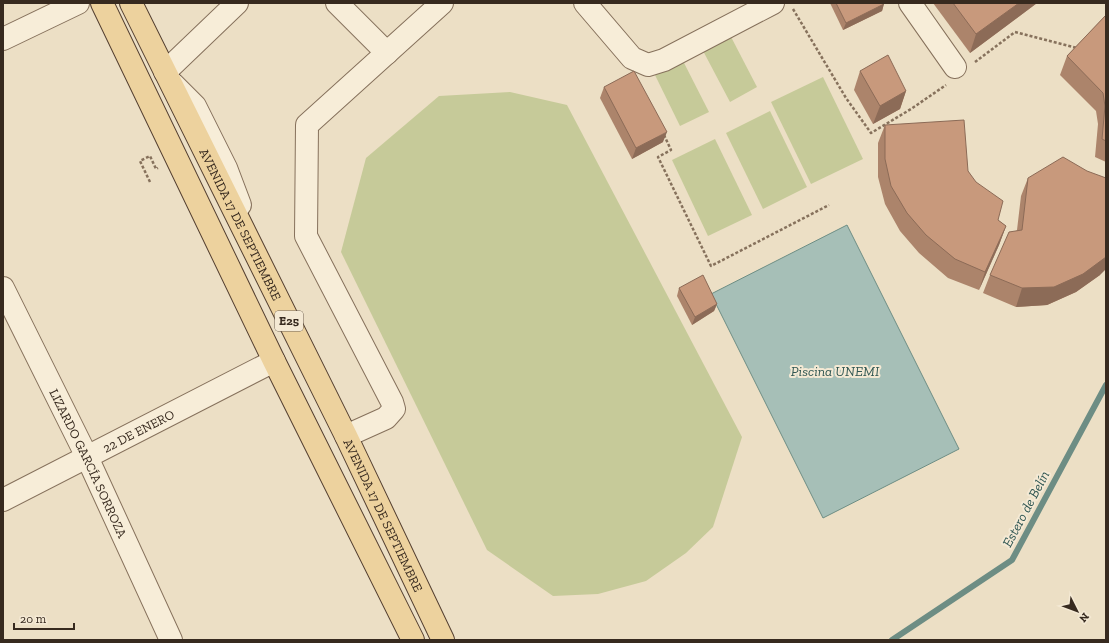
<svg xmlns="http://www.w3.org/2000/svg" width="1109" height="643" viewBox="0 0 1109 643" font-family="'Zilla Slab',serif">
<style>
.green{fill:#c6ca99}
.water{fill:#a6bfb7;stroke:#6d8d84}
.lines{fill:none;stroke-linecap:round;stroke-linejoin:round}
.stream{stroke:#6d8d84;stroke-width:6}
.minor-casing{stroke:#86715c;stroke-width:24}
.major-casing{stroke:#543f30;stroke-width:24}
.path{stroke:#86715c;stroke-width:2.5;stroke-dasharray:3 2;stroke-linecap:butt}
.minor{stroke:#f7edd8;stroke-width:22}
.major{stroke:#edd29e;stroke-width:22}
.wall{fill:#ac846b}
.shaded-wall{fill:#8c6b57}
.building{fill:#c8997c;stroke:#8c6b57}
.labels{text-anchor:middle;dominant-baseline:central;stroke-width:4;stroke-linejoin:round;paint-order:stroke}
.shield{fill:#f4e9d4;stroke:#706355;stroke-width:1}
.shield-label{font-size:12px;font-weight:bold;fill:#372a1f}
.street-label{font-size:13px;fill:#372a1f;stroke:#f4e9d4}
.water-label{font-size:14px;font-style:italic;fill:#2f5652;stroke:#f4e9d4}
</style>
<rect width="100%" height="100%" fill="#ecdfc5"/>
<g class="green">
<polygon points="729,33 757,87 730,102 701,47"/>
<polygon points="682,59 709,112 680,126 654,73"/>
<polygon points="823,77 863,159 811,184 771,102"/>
<polygon points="510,92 567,105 742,437 713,527 686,553 646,581 598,594 553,596 487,550 341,252 366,158 439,96"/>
<polygon points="770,111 807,187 763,209 726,133"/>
<polygon points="715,139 752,215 708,236 672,160"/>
</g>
<polygon class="water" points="847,225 959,449 823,518 711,294"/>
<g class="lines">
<polyline class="stream" points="892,640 1012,560 1106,385"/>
<g class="minor-casing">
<g id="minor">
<polyline points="337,3 387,53"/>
<polyline points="585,3 632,58 648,65 664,60 773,3"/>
<polyline points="910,3 955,67"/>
<polyline points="3,39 78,3"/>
<polyline points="165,72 237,3"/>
<polyline points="173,84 195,106 226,168 240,205"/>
<path id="s1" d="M3,288L87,457L171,640"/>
<polyline points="346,436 386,418 394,409 392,402 306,236 307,125 442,3"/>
<path id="s2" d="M3,500L274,361"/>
</g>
</g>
<g class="major-casing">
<g id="major">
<polyline points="102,3 274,361 413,640"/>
<path id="s3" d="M131,3L346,436L443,640"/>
</g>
</g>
<g class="path">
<polyline points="793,9 846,98 871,133 911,109 946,85"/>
<polyline points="975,62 1015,32 1077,48"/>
<polyline points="664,135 671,150 658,157 711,266 829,205"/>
<polyline points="150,182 140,161 150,156 156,169 158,168"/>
</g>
<use href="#minor" class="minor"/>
<use href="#major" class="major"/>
</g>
<g class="wall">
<polygon points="830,3 884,3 882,11 843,30"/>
<polygon points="933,3 1037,3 970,53"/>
<polygon points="1106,15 1106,162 1095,157 1098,124 1096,111 1060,75 1067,56"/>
<polygon points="860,71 906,91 900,109 873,124 854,90"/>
<polygon points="604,87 663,142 632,159 600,98"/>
<polygon points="885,125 968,171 998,220 1006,226 999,245 979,290 948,278 919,253 900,231 885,204 878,177 878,143"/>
<polygon points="1028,178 1100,275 1076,292 1047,305 1016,307 983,293 990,275 1017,230 1021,196"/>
<polygon points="679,288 717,304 714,311 692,325 677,296"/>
</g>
<g class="shaded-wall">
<polygon points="1019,3 1037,3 970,53 976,34"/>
<polygon points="884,4 882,11 843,30 846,23"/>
<polygon points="906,91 900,109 873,124 880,106"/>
<polygon points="667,132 663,142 632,159 636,148"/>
<polygon points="1006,226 999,245 979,290 985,272"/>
<polygon points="1106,257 1106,269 1100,275 1076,292 1047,305 1016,307 1022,288"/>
<polygon points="717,304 714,311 692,325 695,317"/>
</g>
<g class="building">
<polygon points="836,3 884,3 884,4 846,23"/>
<polygon points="953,3 1019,3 976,34"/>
<polygon points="1106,15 1106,141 1102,139 1105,106 1103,93 1067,56"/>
<polygon points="888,55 906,91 880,106 860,71"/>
<polygon points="634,71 667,132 636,148 604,87"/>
<polygon points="964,120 968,171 976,182 1003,201 998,220 1006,226 985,272 955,259 926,235 907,213 891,186 885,159 885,125"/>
<polygon points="1063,157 1087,171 1106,178 1106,257 1083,274 1054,287 1022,288 990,275 1009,232 1022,230 1028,178"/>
<polygon points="703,275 717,304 695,317 679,288"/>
</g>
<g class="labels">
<rect class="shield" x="275" y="311" width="28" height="20" rx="3"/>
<g class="shield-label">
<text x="289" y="321">E25</text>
</g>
<g class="street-label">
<text stroke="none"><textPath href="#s3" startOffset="247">AVENIDA 17 DE SEPTIEMBRE</textPath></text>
<text stroke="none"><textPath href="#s2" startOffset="152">22 DE ENERO</textPath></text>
<text stroke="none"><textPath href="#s1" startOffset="195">LIZARDO GARCÍA SORROZA</textPath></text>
<text stroke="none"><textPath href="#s3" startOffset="571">AVENIDA 17 DE SEPTIEMBRE</textPath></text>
</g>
<g class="water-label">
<text x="835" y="371">Piscina UNEMI</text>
<text transform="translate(1026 509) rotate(-62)">Estero de Belín</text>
</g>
</g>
<rect width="1109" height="643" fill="none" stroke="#372a1f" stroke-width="8"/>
<g transform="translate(1077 611) rotate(132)" stroke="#f4e9d4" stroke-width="3" paint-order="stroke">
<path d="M0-3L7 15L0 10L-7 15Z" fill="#372a1f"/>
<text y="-6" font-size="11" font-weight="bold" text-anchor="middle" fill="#372a1f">N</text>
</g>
<path d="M14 623v6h60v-6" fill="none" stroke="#372a1f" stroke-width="2"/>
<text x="20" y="623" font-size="12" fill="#372a1f" stroke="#f4e9d4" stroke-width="3" paint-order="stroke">20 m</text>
</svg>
